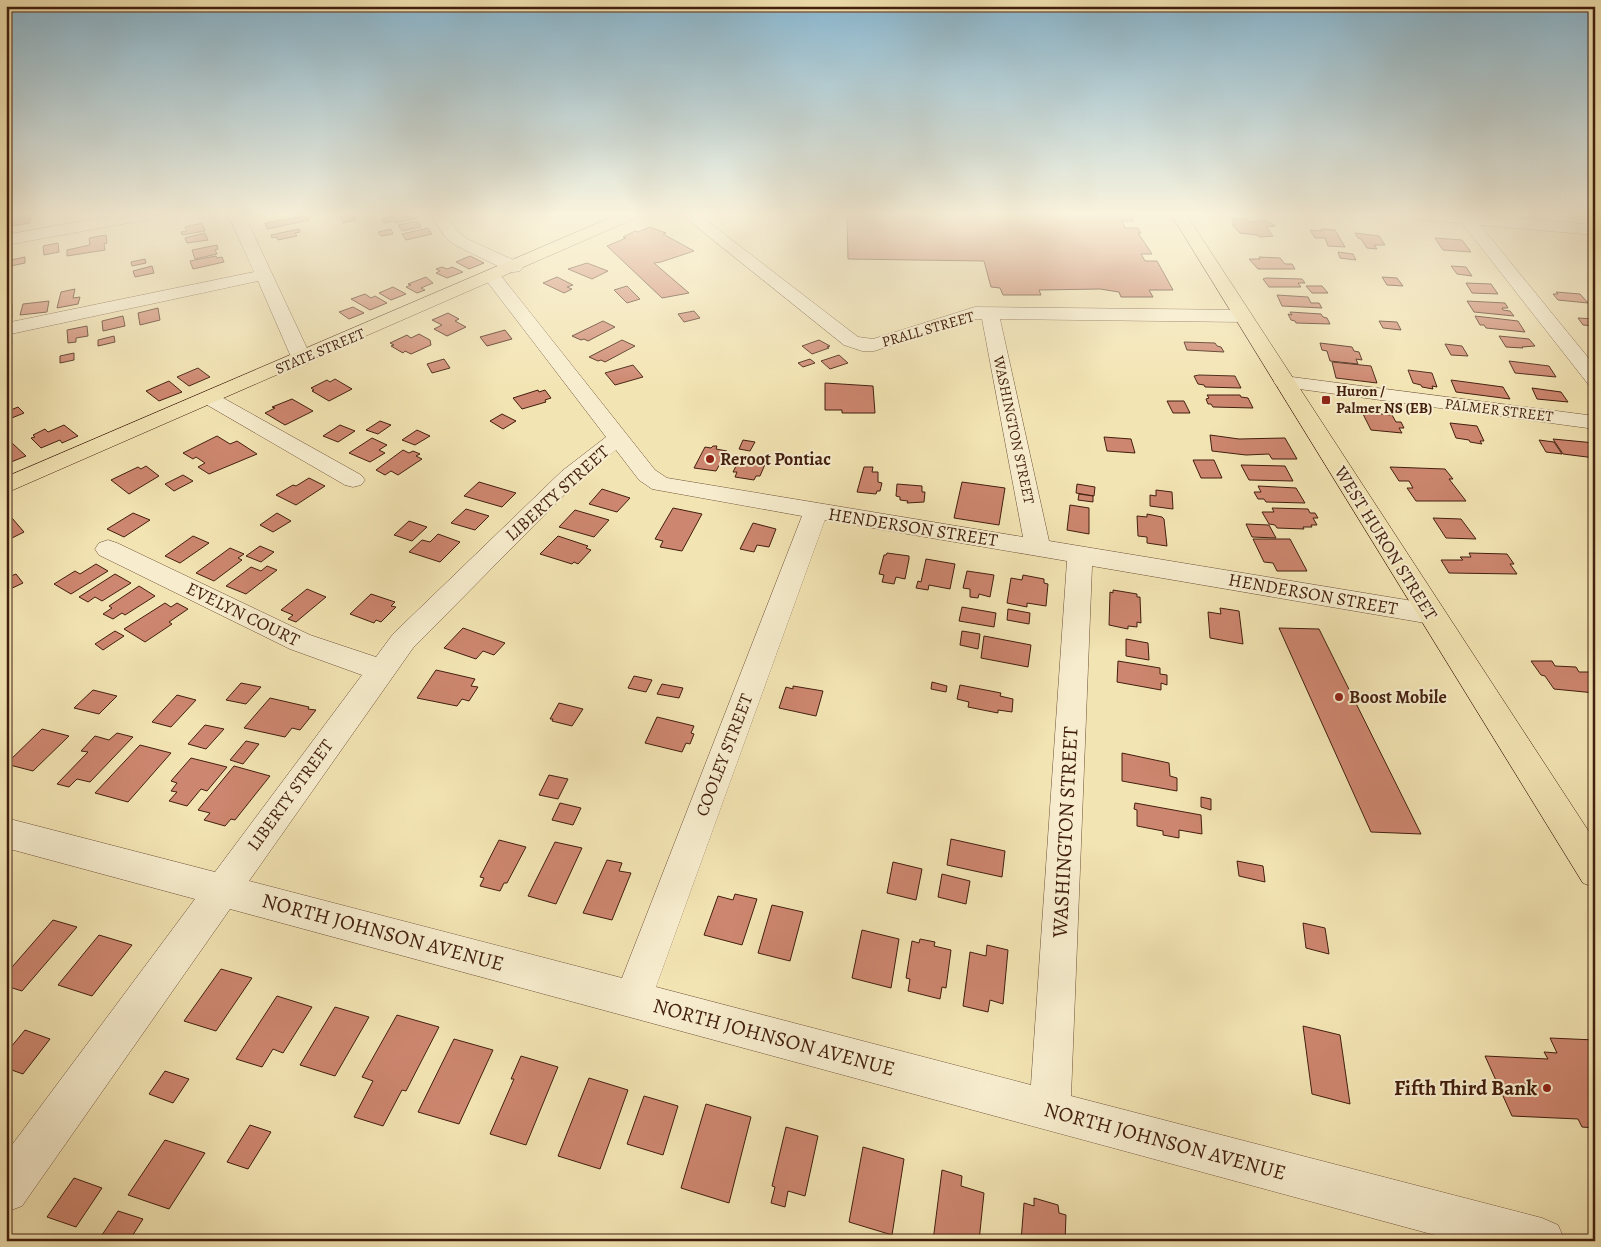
<svg xmlns="http://www.w3.org/2000/svg" width="1601" height="1247" viewBox="0 0 1601 1247" font-family="Alegreya,serif">
<style>
.building{fill:#cd866f;stroke:#421f0e}
.lines{fill:none;stroke-linecap:round;stroke-linejoin:round}
.minor-casing{stroke:#6e5037;stroke-width:1}
.major-casing{stroke:#421f0e;stroke-width:1}
.highway-casing{stroke:#421f0e;stroke-width:1}
.minor{fill:#f7edce;fill-rule:evenodd}
.major{fill:#f3e4b3;fill-rule:evenodd}
.highway{fill:#f3e4b3;fill-rule:evenodd}
.poi-dot{fill:#8f2418;stroke:#f7edce;stroke-width:2}
.labels{text-anchor:middle;dominant-baseline:central;stroke-width:4;stroke-linejoin:round;paint-order:stroke}
.far-street-label{font-size:15px;fill:#421f0e;stroke:#f7edce}
.far-poi-label{font-size:15px;font-weight:bold;fill:#421f0e;stroke:#f7edce;text-anchor:start}
.poi-label{font-size:18px;font-weight:bold;fill:#421f0e;stroke:#f7edce;text-anchor:start}
.street-label{font-size:18px;fill:#421f0e;stroke:#f7edce}
.near-street-label{font-size:21px;fill:#421f0e;stroke:#f7edce}
.near-poi-label{font-size:21px;font-weight:bold;fill:#421f0e;stroke:#f7edce;text-anchor:end}
</style>
<rect width="100%" height="100%" fill="#f3e4b3"/>
<filter id="stains"><feTurbulence type="fractalNoise" baseFrequency=".004" numOctaves="4"/><feColorMatrix values="0 0 0 0 .2 0 0 0 0 .09 0 0 0 0 .02 0 0 0 .5 -.17"/></filter>
<radialGradient id="worn" r=".72"><stop offset=".6" stop-color="#630" stop-opacity="0"/><stop offset="1" stop-color="#630" stop-opacity=".3"/></radialGradient>
<g class="building">
<polygon points="31,214 30,223 6,227 7,221 17,220 17,216"/>
<polygon points="353,214 356,220 343,223 340,217"/>
<polygon points="405,214 415,214 418,218 396,223 394,221 384,223 382,219"/>
<polygon points="847,214 1131,214 1134,221 1122,221 1125,228 1138,228 1141,233 1138,233 1152,254 1141,254 1145,261 1157,261 1173,290 1149,290 1153,297 1121,297 1119,292 1100,289 1039,290 1041,295 1003,295 1000,288 991,287 984,261 848,259"/>
<polygon points="306,216 309,220 267,229 265,223"/>
<polygon points="1232,219 1247,219 1250,222 1263,220 1270,223 1275,226 1266,227 1273,236 1260,237 1257,235 1240,233 1232,225 1235,225"/>
<polygon points="418,221 421,227 402,231 398,225"/>
<polygon points="202,223 205,231 182,235 181,232 187,231 185,227"/>
<polygon points="650,227 666,233 663,234 694,251 661,262 654,263 689,293 662,298 607,246 626,238 623,237 635,231 638,232"/>
<polygon points="428,228 432,234 406,240 402,234"/>
<polygon points="299,229 300,232 295,233 297,236 278,240 276,237 272,238 271,235"/>
<polygon points="391,229 393,234 381,236 378,232"/>
<polygon points="1321,229 1335,230 1345,247 1328,246 1325,238 1315,238 1310,230 1322,231"/>
<polygon points="205,233 208,240 187,243 185,238"/>
<polygon points="1355,233 1379,236 1385,245 1374,245 1377,249 1367,248 1361,239 1358,238"/>
<polygon points="106,235 107,243 104,244 105,250 67,256 67,250 90,245 89,238"/>
<polygon points="1435,238 1462,240 1471,252 1443,250"/>
<polygon points="58,243 59,252 44,255 43,246"/>
<polygon points="217,245 218,249 215,250 217,254 195,259 192,250"/>
<polygon points="11,251 11,260 25,257 25,263 6,267 6,252"/>
<polygon points="1338,252 1353,254 1356,260 1340,258"/>
<polygon points="216,256 217,258 222,257 224,262 193,269 190,261"/>
<polygon points="470,256 484,263 469,269 456,262"/>
<polygon points="1259,257 1280,258 1285,264 1292,264 1295,269 1258,269 1249,259 1260,259"/>
<polygon points="145,259 146,263 132,266 131,262"/>
<polygon points="587,263 608,271 592,279 568,269"/>
<polygon points="152,266 154,273 135,277 133,271"/>
<polygon points="1451,266 1466,267 1472,276 1457,274"/>
<polygon points="442,267 447,269 452,267 463,272 447,278 436,273 440,271 436,269"/>
<polygon points="426,277 433,283 421,288 425,290 417,293 406,287 411,285 408,284"/>
<polygon points="557,277 573,285 567,287 572,289 564,293 543,283"/>
<polygon points="1382,277 1397,278 1403,286 1387,285"/>
<polygon points="1266,278 1302,279 1305,283 1298,283 1301,287 1269,287 1263,279"/>
<polygon points="1466,283 1491,284 1498,294 1472,293"/>
<polygon points="627,286 640,299 627,303 614,290"/>
<polygon points="1306,286 1322,286 1328,293 1312,293"/>
<polygon points="393,287 406,294 391,300 379,293"/>
<polygon points="75,289 73,298 80,297 78,304 57,308 61,292"/>
<polygon points="1556,292 1580,294 1588,303 1558,300 1553,294 1558,294"/>
<polygon points="365,294 371,298 375,296 387,303 370,310 351,299"/>
<polygon points="1277,295 1308,297 1311,303 1319,303 1322,308 1282,306"/>
<polygon points="49,301 47,312 20,315 23,304"/>
<polygon points="1467,301 1505,303 1508,308 1502,308 1503,310 1510,311 1514,316 1474,312"/>
<polygon points="12,304 12,318 6,319 6,306"/>
<polygon points="353,307 364,313 349,319 339,312"/>
<polygon points="158,308 160,320 140,325 138,313"/>
<polygon points="694,311 700,318 684,322 678,314"/>
<polygon points="1290,312 1321,314 1323,317 1327,318 1330,324 1296,323 1295,321 1291,320 1288,314 1292,315"/>
<polygon points="448,313 459,319 455,321 466,327 447,336 434,329 442,325 432,320"/>
<polygon points="123,316 125,326 103,331 102,321"/>
<polygon points="1475,316 1518,321 1525,332 1486,328 1484,325 1480,325"/>
<polygon points="1578,318 1595,319 1595,326 1583,325"/>
<polygon points="603,321 615,327 588,341 584,339 581,340 572,336"/>
<polygon points="1379,321 1397,322 1401,330 1383,328"/>
<polygon points="87,326 88,336 76,338 76,342 68,343 67,330"/>
<polygon points="505,330 512,339 487,346 480,337"/>
<polygon points="419,334 430,340 431,345 411,354 405,351 403,353 391,346 394,345 390,343 407,335 411,338"/>
<polygon points="114,336 115,342 98,346 98,340"/>
<polygon points="1499,336 1529,339 1535,346 1522,347 1523,348 1506,347"/>
<polygon points="12,340 11,353 6,355 6,341"/>
<polygon points="622,340 635,346 605,362 601,360 598,361 589,357"/>
<polygon points="819,340 830,346 827,347 829,348 812,354 802,346"/>
<polygon points="1184,342 1215,343 1217,346 1221,347 1224,352 1187,350"/>
<polygon points="1320,343 1352,347 1354,351 1359,352 1362,360 1356,359 1358,364 1330,361 1327,351 1322,350"/>
<polygon points="1445,344 1462,346 1468,356 1451,355"/>
<polygon points="74,353 74,360 60,363 60,356"/>
<polygon points="839,355 848,363 830,369 821,361"/>
<polygon points="444,359 450,368 432,373 427,364"/>
<polygon points="810,359 815,363 803,367 798,363"/>
<polygon points="1509,361 1549,366 1556,377 1515,373"/>
<polygon points="1332,362 1371,366 1377,383 1336,378"/>
<polygon points="633,365 643,377 615,385 605,373"/>
<polygon points="198,368 210,377 189,386 177,377"/>
<polygon points="1408,370 1432,373 1437,387 1432,386 1433,389 1422,387 1421,385 1413,383"/>
<polygon points="1199,375 1235,376 1241,388 1205,387 1204,385 1198,384 1194,376"/>
<polygon points="335,379 352,389 329,401 312,391 314,390 311,388 327,380 330,382"/>
<polygon points="1451,380 1503,387 1510,399 1456,392"/>
<polygon points="169,381 182,392 159,401 146,391"/>
<polygon points="825,383 873,386 875,413 842,413 842,410 825,410"/>
<polygon points="1532,388 1561,392 1568,402 1537,399"/>
<polygon points="538,390 539,392 545,390 551,398 545,400 546,402 522,409 513,398"/>
<polygon points="1207,395 1240,395 1241,397 1248,398 1253,408 1213,407 1211,404 1208,404 1206,399 1209,398"/>
<polygon points="292,399 313,411 285,425 265,413 275,408 272,407"/>
<polygon points="1167,401 1184,401 1190,413 1173,413"/>
<polygon points="18,407 24,413 7,420 6,412"/>
<polygon points="1362,412 1392,415 1396,422 1401,422 1404,428 1399,428 1402,433 1371,430"/>
<polygon points="502,414 516,421 503,429 490,421"/>
<polygon points="380,421 391,425 378,434 366,430"/>
<polygon points="1450,423 1477,426 1484,441 1480,441 1482,444 1470,442 1469,440 1456,438"/>
<polygon points="64,425 78,436 62,443 60,440 41,448 31,438 35,437 33,435 45,429 48,432"/>
<polygon points="340,425 355,431 338,442 323,436"/>
<polygon points="417,430 430,436 415,445 402,440"/>
<polygon points="1210,435 1239,439 1285,438 1297,459 1272,459 1269,454 1246,455 1212,451"/>
<polygon points="217,436 230,444 237,441 257,454 209,474 198,467 205,463 196,457 193,459 183,453"/>
<polygon points="1104,437 1131,439 1135,453 1107,451"/>
<polygon points="372,438 387,445 379,450 385,453 370,462 349,453"/>
<polygon points="1553,439 1595,443 1595,458 1563,454"/>
<polygon points="743,440 755,442 750,451 739,449"/>
<polygon points="1539,440 1554,442 1562,454 1546,452"/>
<polygon points="12,443 26,456 6,464 6,445"/>
<polygon points="713,446 717,446 716,449 727,451 716,471 694,468 705,447 711,448"/>
<polygon points="403,450 409,453 413,451 420,454 416,456 422,459 398,475 391,471 385,475 376,470"/>
<polygon points="740,458 764,459 762,462 766,462 760,476 756,476 754,480 735,477 737,472 733,472"/>
<polygon points="1193,460 1214,460 1222,478 1201,478"/>
<polygon points="1241,465 1285,466 1293,481 1249,480"/>
<polygon points="146,466 159,476 129,494 111,480 138,467 141,469"/>
<polygon points="864,467 873,467 872,472 878,472 878,482 882,483 880,491 877,491 876,494 857,492"/>
<polygon points="1390,467 1445,469 1453,479 1449,479 1466,501 1416,501 1407,488 1413,488 1409,481 1399,481"/>
<polygon points="183,475 193,481 174,491 165,484"/>
<polygon points="309,478 325,486 296,505 276,495 293,485 296,486"/>
<polygon points="479,482 516,493 502,507 464,496"/>
<polygon points="962,482 1005,488 999,525 954,518"/>
<polygon points="897,484 922,486 922,492 925,492 924,502 907,503 908,501 900,500 900,497 896,496"/>
<polygon points="1077,484 1095,487 1094,496 1076,493"/>
<polygon points="1258,486 1296,488 1305,503 1266,502 1264,499 1258,499 1254,492 1261,492"/>
<polygon points="602,489 630,498 617,512 589,504"/>
<polygon points="1156,490 1172,492 1173,509 1150,506 1150,495 1156,496"/>
<polygon points="1079,494 1093,496 1093,502 1078,500"/>
<polygon points="1070,505 1089,508 1089,534 1067,530"/>
<polygon points="673,508 702,514 682,551 660,547 663,541 655,539"/>
<polygon points="1272,508 1308,509 1310,513 1315,513 1318,518 1313,518 1317,525 1311,525 1312,527 1303,527 1304,529 1277,528 1275,525 1269,524 1262,512 1274,512"/>
<polygon points="466,509 489,516 475,530 451,523"/>
<polygon points="575,510 609,520 594,537 559,527"/>
<polygon points="133,513 150,520 124,537 107,529"/>
<polygon points="277,513 291,521 273,532 260,525"/>
<polygon points="1147,514 1162,517 1164,519 1167,546 1147,543 1147,537 1138,536 1137,516 1147,517"/>
<polygon points="12,518 24,532 6,541 6,520"/>
<polygon points="1433,518 1461,519 1476,539 1446,538"/>
<polygon points="409,521 427,527 412,541 394,535"/>
<polygon points="753,523 776,529 769,547 757,545 754,552 740,549"/>
<polygon points="1246,524 1269,525 1276,538 1252,537"/>
<polygon points="438,534 460,542 440,562 409,552 422,540 430,542"/>
<polygon points="193,536 209,543 180,563 165,556"/>
<polygon points="558,536 588,546 586,548 591,550 578,564 574,562 572,564 540,554"/>
<polygon points="1253,539 1290,539 1307,571 1277,571 1273,563 1264,562"/>
<polygon points="260,546 274,552 261,562 246,556"/>
<polygon points="230,548 244,554 238,558 242,560 214,581 196,573"/>
<polygon points="887,553 909,556 909,559 905,579 896,577 894,584 882,582 884,575 879,574 884,555 886,555"/>
<polygon points="1469,553 1507,554 1514,564 1510,564 1517,574 1449,573 1441,560 1463,560 1460,557 1471,557"/>
<polygon points="926,559 955,564 950,589 929,585 928,590 916,588 918,581 921,582"/>
<polygon points="96,564 108,571 71,594 54,584 75,571 80,574"/>
<polygon points="267,566 277,570 246,594 226,586 251,567 261,571"/>
<polygon points="967,571 994,575 990,597 979,594 978,598 970,597 970,589 963,588"/>
<polygon points="16,574 23,583 6,591 6,578"/>
<polygon points="115,574 131,583 102,601 95,597 88,602 79,597"/>
<polygon points="1023,575 1044,579 1044,583 1048,584 1046,606 1027,603 1027,607 1007,603 1011,578 1022,580"/>
<polygon points="139,586 155,596 125,615 122,613 113,619 103,614 112,608 109,606"/>
<polygon points="307,589 326,597 296,622 288,619 293,615 281,610"/>
<polygon points="1113,590 1137,594 1137,597 1140,597 1141,623 1137,622 1137,627 1128,626 1128,629 1109,625 1110,592 1113,593"/>
<polygon points="371,594 395,602 391,606 396,607 381,622 376,620 374,623 350,614"/>
<polygon points="165,603 171,607 177,603 188,609 169,622 172,624 145,642 124,629"/>
<polygon points="962,607 996,613 994,627 959,621"/>
<polygon points="1220,608 1239,611 1243,644 1210,638 1208,612 1221,614"/>
<polygon points="1008,609 1030,613 1029,624 1007,620"/>
<polygon points="463,628 505,643 494,655 483,651 476,659 444,648"/>
<polygon points="1279,628 1319,629 1421,834 1371,832"/>
<polygon points="115,631 124,636 103,650 95,644"/>
<polygon points="962,631 980,634 978,649 960,645"/>
<polygon points="984,636 1031,645 1028,667 981,658"/>
<polygon points="1126,639 1148,643 1149,660 1126,656"/>
<polygon points="1118,661 1160,668 1160,674 1167,675 1167,685 1161,683 1161,690 1117,682"/>
<polygon points="1531,661 1552,661 1555,666 1576,667 1579,672 1593,672 1595,686 1589,685 1595,693 1554,689 1545,676 1541,675"/>
<polygon points="436,670 475,679 471,686 478,687 469,701 462,699 457,706 417,698"/>
<polygon points="634,676 652,680 646,692 628,688"/>
<polygon points="932,682 947,686 946,692 931,689"/>
<polygon points="241,683 261,687 246,704 226,700"/>
<polygon points="662,684 683,688 679,698 657,694"/>
<polygon points="960,685 1001,693 1000,696 1013,699 1012,712 998,710 998,713 968,707 969,702 957,699"/>
<polygon points="793,686 823,691 816,716 779,708 786,687 793,689"/>
<polygon points="93,690 117,696 99,714 74,708"/>
<polygon points="177,695 196,700 171,727 152,722"/>
<polygon points="270,698 309,707 308,709 316,710 300,730 292,728 285,737 244,728"/>
<polygon points="559,703 583,709 572,726 552,721 553,719 550,719"/>
<polygon points="657,717 694,726 691,733 694,734 690,744 686,743 682,752 645,743"/>
<polygon points="205,725 224,729 206,749 188,744"/>
<polygon points="42,729 69,736 33,771 6,764"/>
<polygon points="117,733 133,737 90,782 77,779 69,787 57,784 88,752 81,751 95,736 109,740"/>
<polygon points="246,741 259,744 243,764 230,760"/>
<polygon points="140,745 171,753 128,802 95,793"/>
<polygon points="1122,753 1169,763 1170,776 1177,778 1177,791 1122,781"/>
<polygon points="191,758 227,767 207,791 201,789 187,806 169,801 177,792 171,791 177,783 171,781"/>
<polygon points="234,766 270,776 235,820 231,819 225,826 204,820 210,813 198,810"/>
<polygon points="549,775 568,779 558,799 539,795"/>
<polygon points="1201,797 1211,799 1211,810 1201,807"/>
<polygon points="560,803 581,808 573,825 552,820"/>
<polygon points="1135,803 1201,815 1202,834 1179,830 1179,838 1163,835 1163,831 1137,826 1137,810 1134,809"/>
<polygon points="951,839 1005,851 1002,877 947,865"/>
<polygon points="499,840 526,847 507,883 504,883 500,891 480,886 484,878 480,877"/>
<polygon points="555,842 582,848 556,904 528,896"/>
<polygon points="607,860 622,863 619,871 631,873 612,920 583,913"/>
<polygon points="1237,861 1263,866 1265,882 1239,876"/>
<polygon points="893,862 922,869 916,900 887,893"/>
<polygon points="942,874 970,881 966,904 938,897"/>
<polygon points="735,894 757,899 742,945 704,935 718,896 733,900"/>
<polygon points="772,905 803,912 790,961 758,953"/>
<polygon points="53,920 77,927 22,991 6,986 6,974"/>
<polygon points="1303,923 1325,928 1329,954 1306,948"/>
<polygon points="862,930 899,939 891,988 852,978"/>
<polygon points="99,935 132,945 92,996 58,985"/>
<polygon points="920,939 935,942 934,946 951,950 946,988 942,987 940,999 908,991 910,979 906,978 912,941 919,943"/>
<polygon points="987,945 1008,950 1003,1004 990,1000 988,1012 963,1006 970,952 986,956"/>
<polygon points="221,969 252,978 216,1031 184,1021"/>
<polygon points="277,996 312,1007 283,1053 273,1049 262,1067 236,1059"/>
<polygon points="335,1007 369,1017 335,1076 300,1065"/>
<polygon points="397,1015 439,1027 406,1091 402,1090 383,1126 354,1117 373,1081 362,1077"/>
<polygon points="1303,1026 1340,1035 1350,1104 1312,1094"/>
<polygon points="25,1030 50,1039 23,1074 6,1068 6,1053"/>
<polygon points="1550,1038 1595,1040 1595,1128 1582,1127 1578,1119 1512,1116 1485,1056 1548,1059 1544,1052 1557,1053"/>
<polygon points="454,1039 493,1050 459,1124 418,1112"/>
<polygon points="521,1056 558,1067 526,1145 490,1134 514,1079 511,1079"/>
<polygon points="165,1071 189,1079 173,1103 149,1094"/>
<polygon points="589,1078 628,1090 600,1169 558,1156"/>
<polygon points="644,1096 678,1106 663,1155 627,1144"/>
<polygon points="706,1104 751,1117 729,1203 681,1188"/>
<polygon points="250,1125 271,1132 248,1169 227,1162"/>
<polygon points="786,1127 818,1136 805,1196 788,1191 785,1207 771,1203 775,1187 772,1186"/>
<polygon points="165,1140 205,1153 169,1209 128,1195"/>
<polygon points="863,1147 904,1159 892,1235 849,1222"/>
<polygon points="942,1170 962,1176 961,1186 984,1193 979,1241 956,1239 956,1241 933,1241"/>
<polygon points="74,1178 102,1188 76,1227 47,1217"/>
<polygon points="1034,1198 1058,1205 1059,1213 1066,1215 1065,1241 1021,1241 1024,1203 1034,1206"/>
<polygon points="118,1211 143,1219 129,1241 98,1241"/>
</g>
<g class="lines">
<g class="minor-casing">
<g id="minor">
<polygon points="121,214 157,214 155,217 150,219 6,245 6,235"/>
<polygon points="228,214 244,214 312,359 309,363 302,365 295,363 292,359 258,281 6,335 6,323 254,272"/>
<polygon points="430,214 445,214 458,232 467,239 520,263 523,267 520,271 514,272 508,271 455,245 446,238"/>
<path d="M681,214H698L858,337L873,339L975,307L1243,310L1250,312L1252,316L1250,320L1243,322L1000,319L1049,541L1431,604L1441,607L1445,614L1441,621L1431,624L1092,566L1071,1096L1542,1218L1558,1225L1565,1241H1457L230,909L22,1206L6,1212V1153L195,899L6,848V818L215,872L362,675L290,649L99,555L95,549L99,543L108,540L117,543L310,635L376,657L393,634L562,471L606,437L486,280L483,276L486,272L492,271L498,272L655,470L667,478L1023,537L982,319H976L874,351H862L844,345ZM616,450L639,480L652,489L802,516L622,978L249,881L413,648L578,481ZM825,520L1067,561L1031,1085L656,987Z"/>
<polygon points="1405,214 1471,214 1595,225 1595,235 1480,225 1595,366 1595,386 1588,384 1462,223 1412,219 1407,217"/>
<polygon points="1284,376 1595,416 1595,429 1277,386 1274,382 1277,378"/>
<polygon points="209,392 216,394 361,475 365,480 361,485 353,487 345,485 202,402 199,398 202,394"/>
</g>
</g>
<g class="major-casing">
<polygon id="major" points="619,214 640,214 638,217 6,493 6,477"/>
</g>
<g class="highway-casing">
<polygon id="highway" points="1171,214 1186,214 1595,841 1595,888 1583,883"/>
</g>
<use href="#minor" class="minor"/>
<use href="#major" class="major"/>
<use href="#highway" class="highway"/>
</g>
<linearGradient id="sky" x2="0" y2="1"><stop stop-color="#89b8d2"/><stop offset="0.55" stop-color="#faf3dd"/><stop offset="1" stop-color="#faf3dd" stop-opacity="0"/></linearGradient>
<rect width="1601" height="389" fill="url(#sky)"/>
<g class="poi-dot">
<rect x="1321" y="395" width="10" height="10" rx="2.5"/>
<circle cx="710" cy="459" r="5"/>
<circle cx="1339" cy="697" r="5"/>
<circle cx="1547" cy="1088" r="5"/>
</g>
<g class="labels">
<g class="far-street-label">
<text transform="translate(928 329) rotate(-16)">PRALL STREET</text>
<text transform="translate(320 351) rotate(-23)">STATE STREET</text>
<text transform="translate(1499 410) rotate(7)">PALMER STREET</text>
<text transform="translate(1014 430) rotate(78)">WASHINGTON STREET</text>
</g>
<g class="far-poi-label">
<text x="1336" y="391">Huron /<tspan x="1336" dy="17">Palmer NS (EB)</tspan></text>
</g>
<g class="poi-label">
<text x="720" y="459">Reroot Pontiac</text>
<text x="1349" y="697">Boost Mobile</text>
</g>
<g class="street-label">
<text transform="translate(557 493) rotate(-42)">LIBERTY STREET</text>
<text transform="translate(913 527) rotate(9)">HENDERSON STREET</text>
<text transform="translate(1386 543) rotate(58)">WEST HURON STREET</text>
<text transform="translate(1313 594) rotate(10)">HENDERSON STREET</text>
<text transform="translate(243 614) rotate(26)">EVELYN COURT</text>
<text transform="translate(724 755) rotate(-69)">COOLEY STREET</text>
<text transform="translate(290 795) rotate(-54)">LIBERTY STREET</text>
</g>
<g class="near-street-label">
<text transform="translate(1065 832) rotate(-87)">WASHINGTON STREET</text>
<text transform="translate(383 932) rotate(15)">NORTH JOHNSON AVENUE</text>
<text transform="translate(774 1037) rotate(15)">NORTH JOHNSON AVENUE</text>
<text transform="translate(1165 1141) rotate(15)">NORTH JOHNSON AVENUE</text>
</g>
<g class="near-poi-label">
<text x="1537" y="1088">Fifth Third Bank</text>
</g>
</g>
<rect width="1601" height="1247" fill="none" stroke="#f3e4b3" stroke-width="25"/>
<rect x="8" y="8" width="1586" height="1232" fill="none" stroke="#421f0e" stroke-width="2.5"/>
<rect x="12" y="12" width="1576" height="1222" fill="none" stroke="#421f0e"/>
<rect width="100%" height="100%" filter="url(#stains)"/>
<rect width="100%" height="100%" fill="url(#worn)"/>
</svg>
